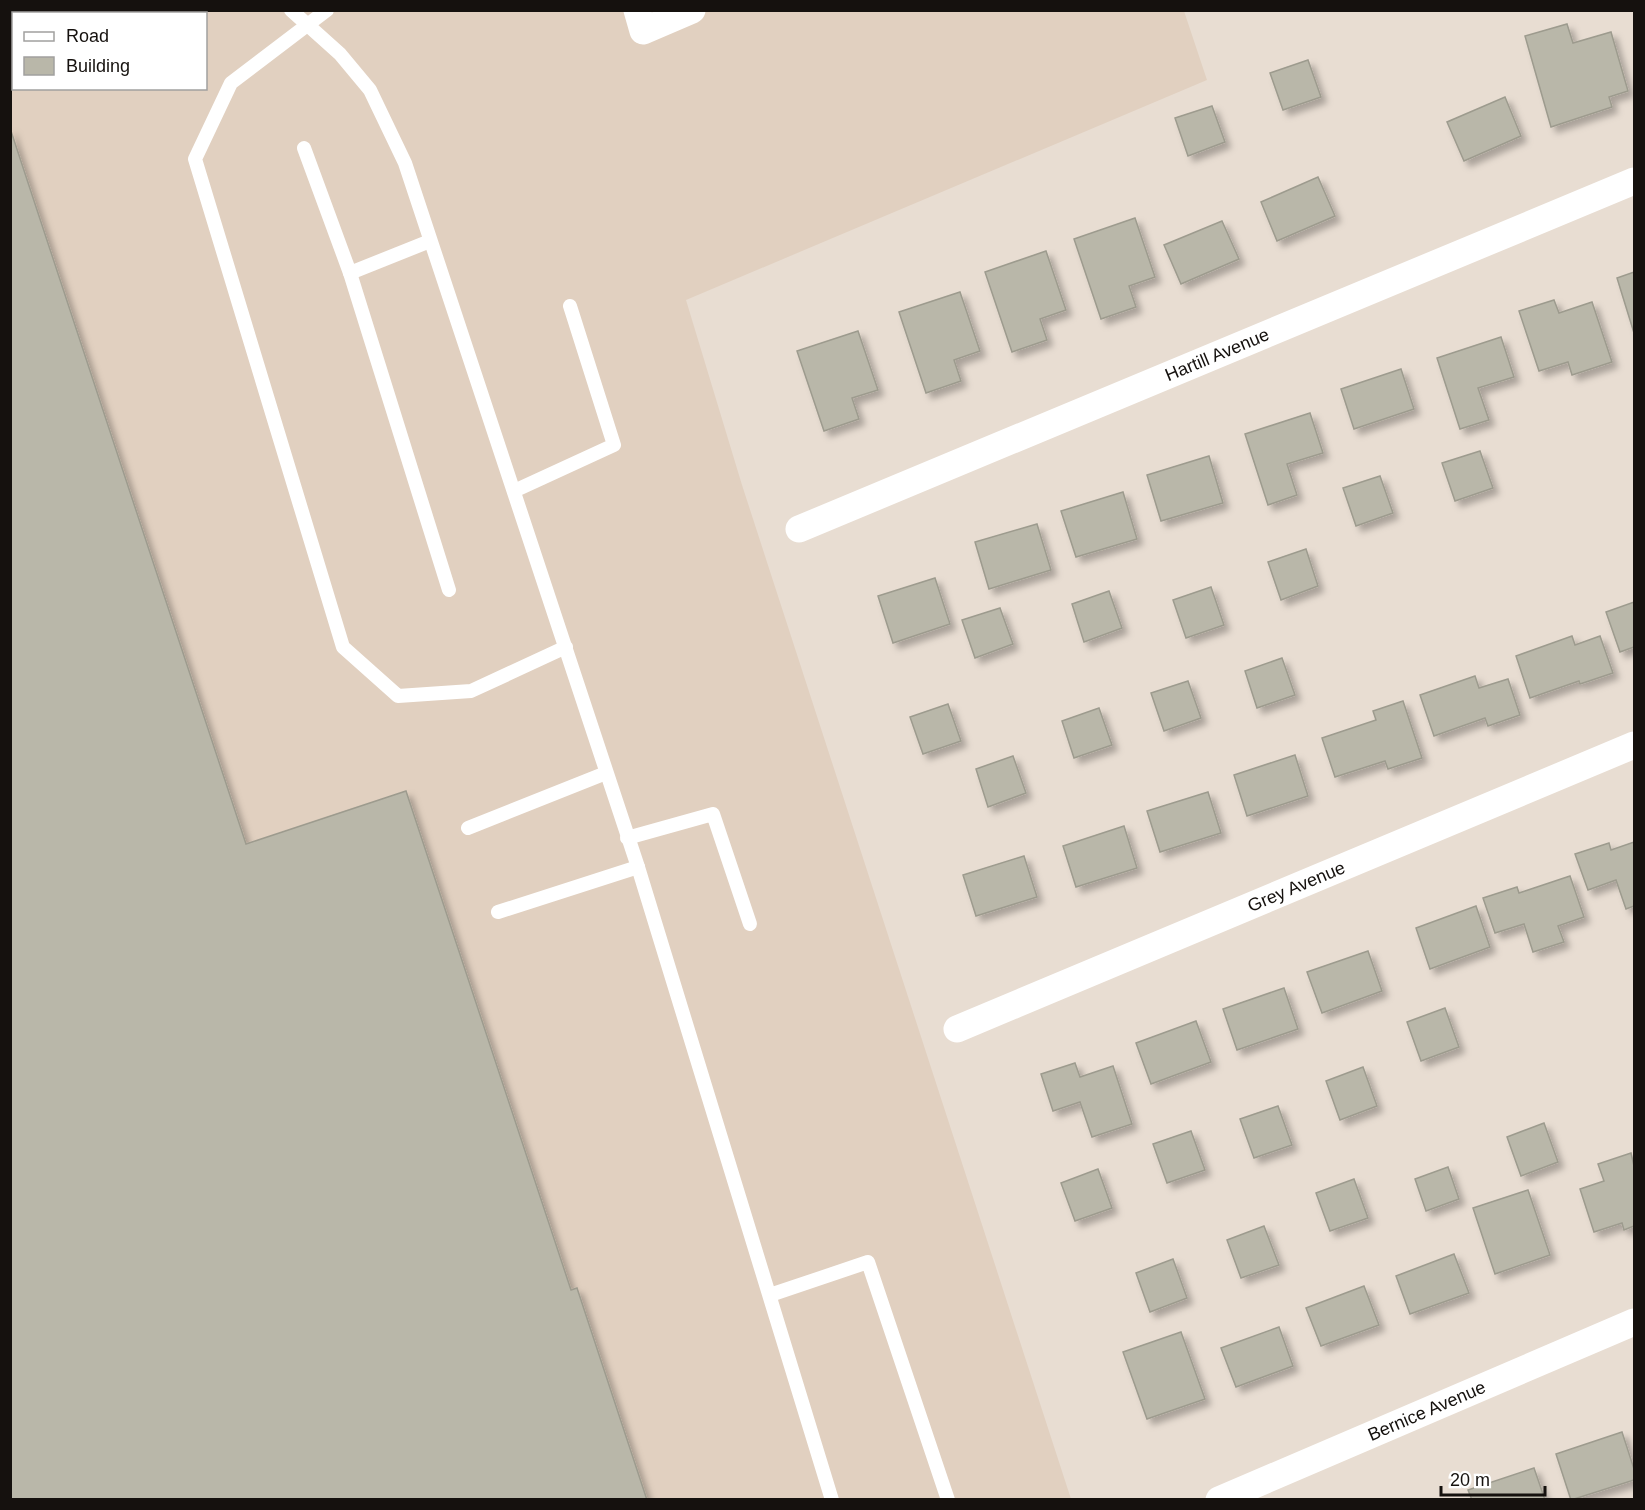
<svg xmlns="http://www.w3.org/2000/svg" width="1645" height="1510" viewBox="0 0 1645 1510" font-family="Helvetica,sans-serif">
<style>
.built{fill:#e1d0c0;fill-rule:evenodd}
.building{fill:#b9b7a9;stroke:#9d9b8e;stroke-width:1.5;filter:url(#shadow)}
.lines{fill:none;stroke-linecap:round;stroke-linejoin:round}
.service{stroke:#fff;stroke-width:14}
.minor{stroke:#fff;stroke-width:27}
.labels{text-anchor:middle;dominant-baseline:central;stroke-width:5;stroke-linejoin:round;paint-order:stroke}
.street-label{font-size:18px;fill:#15110e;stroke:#fff}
</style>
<defs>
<filter id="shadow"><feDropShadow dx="5.5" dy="5.5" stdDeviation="3" flood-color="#0004"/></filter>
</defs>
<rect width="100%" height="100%" fill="#e8ddd2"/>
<path class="built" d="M10,11H1184L1207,80L686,300L742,485L1071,1499H11ZM14,14H206V88H14Z"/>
<g class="building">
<polygon points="1567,24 1573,43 1611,32 1628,91 1609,97 1612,107 1551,127 1525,36"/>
<polygon points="1308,60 1321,97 1283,110 1270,73"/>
<polygon points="1505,97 1521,136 1464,161 1447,122"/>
<polygon points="1212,106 1225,142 1188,156 1175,118"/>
<polygon points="10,128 246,844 406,791 571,1290 577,1288 647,1500 10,1500"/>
<polygon points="1318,177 1335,216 1277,241 1261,202"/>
<polygon points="1135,218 1155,277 1129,286 1136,307 1101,319 1074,239"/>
<polygon points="1222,221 1239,259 1181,284 1164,245"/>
<polygon points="1046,251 1066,310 1040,319 1047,340 1012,352 985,272"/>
<polygon points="1634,272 1634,333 1617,278"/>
<polygon points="960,292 980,351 954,360 961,381 926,393 899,312"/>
<polygon points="1554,300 1559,313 1592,302 1612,362 1572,375 1568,362 1539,371 1519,311"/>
<polygon points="858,331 878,390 852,398 859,419 824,431 797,351"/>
<polygon points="1501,337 1514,377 1478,388 1489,420 1460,429 1437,358"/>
<polygon points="1401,369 1414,409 1354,429 1341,389"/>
<polygon points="1310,413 1323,453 1287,464 1297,495 1268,505 1245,434"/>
<polygon points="1480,451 1493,488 1455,501 1442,463"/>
<polygon points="1209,456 1223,503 1161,521 1147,475"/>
<polygon points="1380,476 1393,513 1356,526 1343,488"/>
<polygon points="1123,492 1137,539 1076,557 1061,511"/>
<polygon points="1037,524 1051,570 989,589 975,542"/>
<polygon points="1306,549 1318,586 1281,600 1268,562"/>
<polygon points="935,578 950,624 893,643 878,596"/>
<polygon points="1211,587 1224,625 1186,638 1173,600"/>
<polygon points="1109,591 1122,628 1084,642 1072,604"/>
<polygon points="1634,602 1634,647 1620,652 1606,612"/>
<polygon points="1000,608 1013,644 975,658 962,620"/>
<polygon points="1572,636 1575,645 1600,636 1613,673 1580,684 1579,681 1530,698 1516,656"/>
<polygon points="1282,658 1295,695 1257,708 1245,671"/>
<polygon points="1475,676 1479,688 1508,679 1520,715 1488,726 1485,718 1434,736 1420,695"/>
<polygon points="1188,681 1201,718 1164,731 1151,693"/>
<polygon points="1403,701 1422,758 1388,769 1385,761 1335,777 1322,738 1376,720 1373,711"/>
<polygon points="948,704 961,741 923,754 910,717"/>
<polygon points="1099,708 1112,745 1074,758 1062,721"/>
<polygon points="1295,755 1308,796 1247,816 1234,775"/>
<polygon points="1013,756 1026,793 988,807 976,769"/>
<polygon points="1208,792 1221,833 1160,852 1147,811"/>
<polygon points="1124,826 1137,868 1076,887 1063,846"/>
<polygon points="1634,842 1634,906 1626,909 1616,880 1588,890 1575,854 1609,843 1611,850"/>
<polygon points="1024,856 1037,897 976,916 963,875"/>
<polygon points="1570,876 1584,917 1558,926 1564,942 1533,952 1524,924 1495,933 1483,898 1517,887 1519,893"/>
<polygon points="1476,906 1490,947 1430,969 1416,928"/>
<polygon points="1368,951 1382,991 1322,1013 1307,972"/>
<polygon points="1284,988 1298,1029 1237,1050 1223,1009"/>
<polygon points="1445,1008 1459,1047 1421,1061 1407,1022"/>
<polygon points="1196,1021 1211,1062 1151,1084 1136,1043"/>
<polygon points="1075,1063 1080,1077 1113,1066 1132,1124 1092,1137 1080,1102 1053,1111 1041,1074"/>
<polygon points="1363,1067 1377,1106 1340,1120 1326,1081"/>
<polygon points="1278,1106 1292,1145 1254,1158 1240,1119"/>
<polygon points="1544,1123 1558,1162 1521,1176 1507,1137"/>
<polygon points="1191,1131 1205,1170 1167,1183 1153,1144"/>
<polygon points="1631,1153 1634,1166 1634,1226 1624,1230 1622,1223 1594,1232 1580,1189 1604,1181 1598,1164"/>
<polygon points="1448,1167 1459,1199 1426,1211 1415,1179"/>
<polygon points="1098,1169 1112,1208 1075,1221 1061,1183"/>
<polygon points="1354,1179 1368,1218 1330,1231 1316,1193"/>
<polygon points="1528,1190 1550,1255 1495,1274 1473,1208"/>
<polygon points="1264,1226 1279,1265 1241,1278 1227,1240"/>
<polygon points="1454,1254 1469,1293 1410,1314 1396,1276"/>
<polygon points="1173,1259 1187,1298 1150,1312 1136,1273"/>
<polygon points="1364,1286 1379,1325 1321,1346 1306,1308"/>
<polygon points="1279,1327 1293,1366 1236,1387 1221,1348"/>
<polygon points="1181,1332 1205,1399 1147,1419 1123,1352"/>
<polygon points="1622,1432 1634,1469 1634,1480 1571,1500 1556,1454"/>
<polygon points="1534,1468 1545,1500 1472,1500 1468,1490"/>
</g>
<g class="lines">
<g class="service">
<polyline points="291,10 340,54 370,90 405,163 638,867 832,1500"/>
<polyline points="327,10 231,83 195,159 343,647 398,696 471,691 566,647"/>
<polyline points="304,148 350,273 430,241"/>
<polyline points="350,273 449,590"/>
<polyline points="514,491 614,445 570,306"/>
<polyline points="468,828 606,773"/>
<polyline points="627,838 713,814 750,924"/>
<polyline points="498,912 638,867"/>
<polyline points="770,1295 868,1262 948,1500"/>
</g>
<g class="minor">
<polyline points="637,10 643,31 692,10"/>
<path id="s1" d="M799,529L1634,181"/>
<path id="s2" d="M957,1029L1634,745"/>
<path id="s3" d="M1219,1500L1634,1322"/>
</g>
</g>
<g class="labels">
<g class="street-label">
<text stroke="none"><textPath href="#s1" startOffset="453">Hartill Avenue</textPath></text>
<text stroke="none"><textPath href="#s2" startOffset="368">Grey Avenue</textPath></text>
<text stroke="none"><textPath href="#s3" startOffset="226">Bernice Avenue</textPath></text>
</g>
</g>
<rect width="1645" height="1510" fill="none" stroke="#15110e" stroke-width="24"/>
<rect x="12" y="12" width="195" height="78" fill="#ffffff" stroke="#a1a09f" stroke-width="1.5"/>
<rect x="24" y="32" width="30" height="9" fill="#ffffff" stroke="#a1a09f" stroke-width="1.5"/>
<text x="66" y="42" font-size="18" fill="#15110e">Road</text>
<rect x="24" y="57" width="30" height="18" fill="#b9b7a9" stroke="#a1a09f" stroke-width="1.5"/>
<text x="66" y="72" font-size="18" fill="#15110e">Building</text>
<path d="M1441 1486v9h104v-9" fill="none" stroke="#15110e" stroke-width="3"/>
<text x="1450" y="1486" font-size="18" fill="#15110e" stroke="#ffffff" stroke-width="4.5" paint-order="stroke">20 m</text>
</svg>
